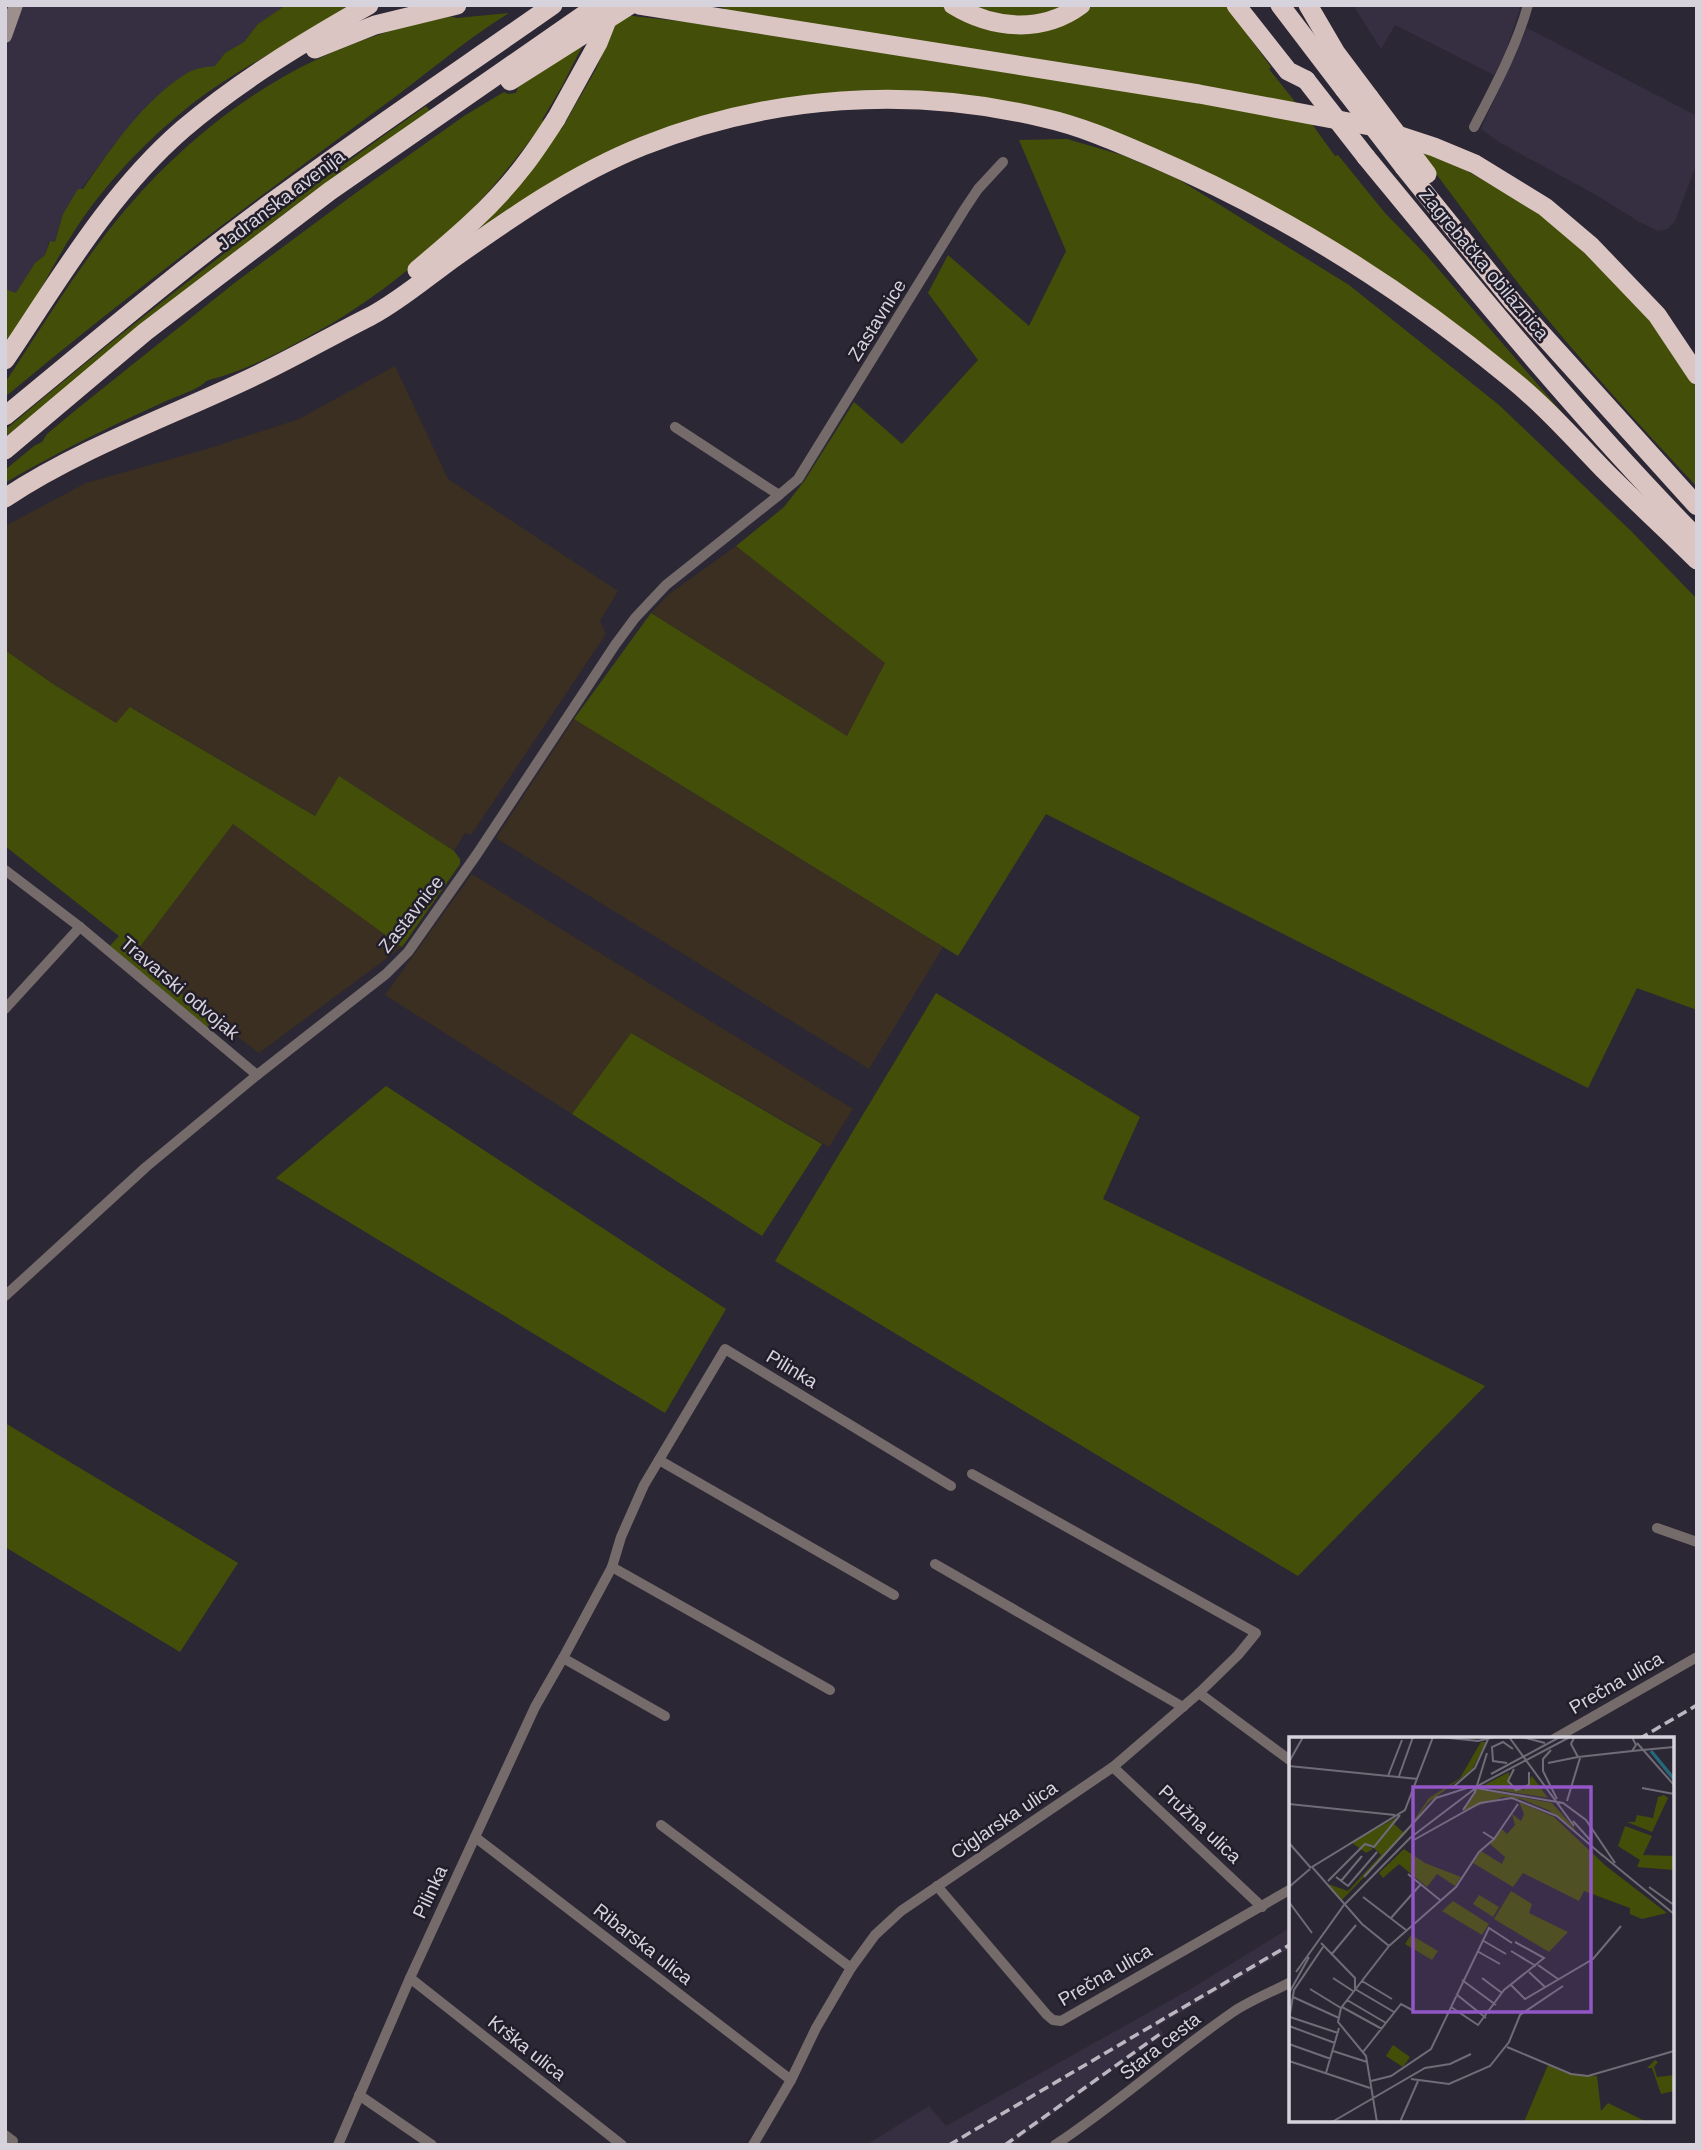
<svg xmlns="http://www.w3.org/2000/svg" width="1702" height="2150" viewBox="0 0 1702 2150" font-family="Arial,sans-serif">
<style>
.commercial{fill:#3a2f20}
.built{fill:#362f42}
.green{fill:#434f08}
.lines{fill:none;stroke-linecap:round;stroke-linejoin:round}
.street{stroke:#746b6a;stroke-width:10}
.secondary{stroke:#9d8f8e;stroke-width:14}
.highway{stroke:#dbc5c3;stroke-width:19}
.rail{stroke:#bab7c0;stroke-width:3.5;stroke-dasharray:10 5;stroke-linecap:butt}
.highway-bridge{stroke:#dbc5c3;stroke-width:19}
.labels{text-anchor:middle;dominant-baseline:central;stroke-width:5;stroke-linejoin:round;paint-order:stroke}
.street-label{font-size:19px;fill:#d6d3dc;stroke:#221d2a}
.inset-river{fill:none;stroke:#246879;stroke-width:3.5}
.inset-road{fill:none;stroke:#706c77;stroke-width:2}
.view{fill:#9256c6;fill-opacity:0.15;stroke:#9256c6;stroke-width:3.5}
.inset-edge{fill:none;stroke:#d6d3dc;stroke-width:3.5}
</style>
<rect width="100%" height="100%" fill="#2c2734"/>
<g class="commercial">
<polygon points="395,366 448,479 618,591 600,621 606,634 471,835 465,833 454,851 339,776 315,816 131,707 116,723 53,684 5,650 5,526 86,483 207,449 299,419"/>
<polygon points="736,546 885,663 847,736 651,613 668,595"/>
<polygon points="574,719 943,947 869,1069 496,838"/>
<polygon points="233,824 402,947 259,1053 133,956"/>
<polygon points="472,874 853,1109 829,1147 631,1033 572,1114 385,995"/>
</g>
<g class="built">
<polygon points="22,5 286,5 258,24 244,42 225,53 215,66 191,71 170,86 132,124 113,146 63,214 55,242 49,241 45,255 35,263 5,311 5,52"/>
<polygon points="1353,5 1521,5 1505,54 1494,75 1395,25 1381,49"/>
<polygon points="1527,28 1697,116 1697,163 1675,221 1668,229 1658,231 1638,221 1596,195 1499,142 1481,129"/>
<polygon points="1291,1927 1291,1948 1158,2026 1164,2035 1132,2056 1011,2145 866,2145 929,2106 946,2126 1189,1990"/>
</g>
<g class="green">
<path d="M286,5H355C306,35 255,59 208,92C162,125 118,169 85,215C55,257 35,306 5,347V289L16,293L35,263L45,255L50,241L55,242L63,214L78,189H83C112,147 144,99 189,72C197,68 206,67 215,66L225,53L244,42L258,24Z"/>
<polygon points="710,5 943,5 969,23 1088,10 1093,5 1226,5 1271,67 1269,69 1296,103 724,10 724,8"/>
<polygon points="965,5 1069,5 1025,20"/>
<path d="M509,13C462,42 421,79 376,111C250,203 125,297 5,397V383C44,324 81,262 126,209C194,129 280,66 381,34C399,28 439,12 457,18Z"/>
<polygon points="624,15 687,22 1309,120 1335,156 1338,155 1385,213 1428,257 1565,416 1352,253 1038,110 758,104 478,230 513,193 532,168 534,169 533,166 558,129 561,130 596,69 618,18"/>
<path d="M584,43L562,86L542,120L544,121C484,205 418,272 329,325C292,346 249,370 209,380C205,381 204,384 200,386C190,392 177,396 166,401C111,426 57,452 5,483V470L34,446L42,442L47,434L77,409L237,281L353,195L464,116L504,92L508,94L516,93L518,87Z"/>
<path d="M426,106L430,111L285,213L5,437V430C141,315 281,207 426,106Z"/>
<polygon points="1067,139 1122,155 1178,179 1349,285 1499,405 1631,531 1697,599 1697,1010 1637,988 1588,1088 1046,814 958,956 574,719 651,613 847,736 885,663 736,546 784,507 805,480 854,402 902,444 978,360 928,293 948,255 1029,326 1066,251 1019,140"/>
<path d="M1418,150L1462,168L1523,203L1561,230L1641,308L1697,388V487C1633,418 1569,348 1511,274C1479,233 1450,191 1418,150Z"/>
<polygon points="5,650 53,684 116,723 130,707 315,816 339,776 454,851 460,859 460,864 402,947 233,824 133,956 215,1019 207,1027 109,947 119,936 5,846"/>
<polygon points="936,993 1140,1117 1103,1199 1485,1386 1298,1576 775,1261"/>
<polygon points="631,1033 822,1144 762,1236 572,1114"/>
<polygon points="386,1086 726,1309 665,1413 276,1178"/>
<polygon points="5,1423 238,1563 180,1652 5,1547"/>
</g>
<g class="lines">
<g class="street">
<path d="M1474,127C1494,88 1516,48 1528,5"/>
<polyline points="675,427 779,495 798,479 964,210 978,189 1003,162"/>
<polyline points="5,870 80,927 257,1075"/>
<polyline points="5,1009 80,927"/>
<polyline points="5,1296 146,1167 257,1075 386,974 408,952 477,854 615,645 635,618 666,585 779,495"/>
<polyline points="659,1460 894,1595"/>
<polyline points="1657,1528 1697,1542"/>
<polyline points="935,1564 1183,1707"/>
<polyline points="612,1567 830,1690"/>
<polyline points="563,1658 665,1716"/>
<polyline points="1199,1693 1291,1761"/>
<polyline points="1554,1739 1697,1657"/>
<polyline points="1113,1767 1262,1907"/>
<polyline points="661,1825 851,1968"/>
<polyline points="475,1837 791,2080"/>
<polyline points="937,1886 1047,2015 1053,2020 1061,2021 1291,1889"/>
<polyline points="410,1978 622,2145"/>
<polyline points="359,2095 432,2145"/>
<polyline points="5,2135 13,2141"/>
<polyline points="338,2145 410,1978 535,1707 563,1658 612,1567 621,1537 644,1485 725,1349 951,1486"/>
<polyline points="753,2145 791,2080 816,2028 851,1968 875,1935 901,1911 1113,1767 1199,1693 1238,1655 1256,1633 972,1474"/>
<path d="M1055,2145C1117,2104 1172,2054 1233,2012C1251,2000 1272,1992 1291,1982"/>
</g>
<polyline class="secondary" points="5,36 16,5"/>
<g class="highway">
<polyline points="639,5 1199,94 1370,126 1434,147 1475,164 1545,207 1591,246 1657,315 1697,375"/>
<path d="M953,5C992,29 1042,34 1081,5"/>
<polyline points="1236,5 1288,71 1306,80"/>
<polyline points="1280,5 1344,89"/>
<polyline points="1308,5 1336,53 1369,97"/>
<polyline points="315,49 375,25 457,5"/>
<polyline points="510,81 630,5"/>
<path d="M1366,157C1473,287 1579,418 1697,538"/>
<polyline points="1404,167 1513,302 1697,506"/>
<path d="M417,270C454,239 492,207 522,168C534,153 545,136 556,119"/>
<path d="M5,360C59,280 109,193 183,129C239,81 304,42 369,5"/>
<path d="M5,416C94,343 182,268 275,200C366,133 460,70 553,5"/>
<polyline points="5,450 145,332 330,191 598,5"/>
<path d="M5,498C84,446 174,415 259,374C297,356 333,335 371,316C399,301 425,279 451,260C512,217 573,174 643,146C771,95 910,86 1044,118C1081,126 1119,143 1154,158C1282,213 1401,288 1509,377C1544,405 1575,440 1606,472C1636,502 1667,530 1697,560"/>
</g>
<g class="rail">
<polyline points="1639,1739 1697,1705"/>
<polyline points="949,2145 1291,1944"/>
<polyline points="1005,2145 1160,2034"/>
</g>
<g class="highway-bridge">
<polyline points="1306,80 1366,157"/>
<polyline points="1344,89 1404,167"/>
<polyline points="1369,97 1427,174"/>
<polyline points="556,119 598,43 613,5"/>
</g>
</g>
<g class="labels">
<g class="street-label">
<text transform="translate(281 200) rotate(-37)">Jadranska avenija</text>
<text transform="translate(1484 264) rotate(50)">Zagrebačka obilaznica</text>
<text transform="translate(877 320) rotate(-58)">Zastavnice</text>
<text transform="translate(411 914) rotate(-52)">Zastavnice</text>
<text transform="translate(180 988) rotate(40)">Travarski odvojak</text>
<text transform="translate(792 1369) rotate(31)">Pilinka</text>
<text transform="translate(1616 1683) rotate(-30)">Prečna ulica</text>
<text transform="translate(1004 1820) rotate(-34)">Ciglarska ulica</text>
<text transform="translate(1200 1824) rotate(43)">Pružna ulica</text>
<text transform="translate(430 1892) rotate(-65)">Pilinka</text>
<text transform="translate(643 1944) rotate(38)">Ribarska ulica</text>
<text transform="translate(1105 1975) rotate(-30)">Prečna ulica</text>
<text transform="translate(1160 2046) rotate(-38)">Stara cesta</text>
<text transform="translate(527 2048) rotate(38)">Krška ulica</text>
</g>
</g>
<g transform="translate(1289 1737)">
<rect width="385" height="385" fill="#2c2734"/>
<path d="M192,5H197L183,33L139,66L117,96L53,163L39,147L59,154L92,118L85,111L105,87L114,95L120,90L140,61L171,41ZM220,35V48L235,53L243,39L259,61L192,50ZM188,52L263,66L288,94L259,73L232,62L214,60L174,74ZM375,58L379,61L363,95L338,85H346L348,78L364,81L369,60ZM230,65L265,80L317,129L378,176L353,182L341,177V171L295,154L290,164L234,136L224,150L184,126L192,114L213,127L216,120L201,107L213,92L218,97L226,88L223,77L232,84L235,77ZM109,80L84,110L76,107L84,112L77,116L62,105ZM336,89L363,99L354,118L385,119V133L348,130L351,123L329,109ZM115,112L136,126L172,140L166,149L148,137L138,150L110,127L94,141L90,136ZM222,154L243,167L240,176L279,195L260,215L205,182ZM190,158L210,170L204,180L184,167ZM164,164L200,187L193,198L153,174ZM122,198L149,214L143,223L116,207ZM104,308L121,320L114,330L97,319ZM366,323L369,325L365,330L368,340L385,338V354L372,357L363,331H358ZM259,328L277,336L308,339L312,374L319,366L358,385H235Z" fill="#434f08"/>
<path class="inset-river" d="M362,14L385,42"/>
<path class="inset-road" d="M151,0L189,4L206,0M220,0L285,89M233,0L256,6M285,1L282,7L289,20M348,6L385,48M262,13L254,22V34L268,62M343,14L385,10M289,20L343,14L347,8L343,0M0,25L14,0M218,26L204,24L203,10L214,5L224,12M259,26L289,20M0,29L129,42M225,32L219,44L227,53L240,48V35M202,37L271,0M99,39L113,3M110,39L124,0M163,51L186,31L200,0M353,51L385,57M147,61L181,50L274,66L297,83L326,126M278,64L291,21M0,67L106,78M174,73L186,55L198,16M284,84L302,104M194,95L205,102L229,67M123,104L191,66L223,61L268,79L314,119M0,106L22,131M312,117L385,177M119,137L151,163M47,140L59,149L88,115M75,140L148,60M39,144L76,107L85,110L111,78M52,144L73,119M0,150L21,132M360,150L385,168M74,160L117,193M0,165L23,196M102,181L132,147M193,203L217,217M32,206L66,241V252L105,275M100,209L167,150L190,115L205,102M188,214L211,227M222,214L247,229M42,218L67,188M249,228L269,242M7,235L55,168L121,101L192,47L281,0M240,235L256,250M44,241L64,254M193,241L213,256M173,243L207,268M73,244L103,262M222,248L236,262L304,222L332,189M21,252L52,271M0,256L20,220M167,257L197,281M4,260L50,281M58,263L97,286M53,270L93,292M162,270L189,288L215,253L255,221L226,205M1,280L49,296M0,283L5,253L34,210M0,289L46,306M0,307L42,322M218,310L282,337L299,339L385,314M44,314L78,325M74,315L112,267L125,274M0,324L81,351M37,336L50,291M122,342L160,347L201,329L220,305L231,278L274,249M82,344L102,339L142,312L200,191L223,206M43,385L136,331L161,327L182,317M88,385L77,319L49,285L52,271L100,209L73,187L23,130L116,73L144,0M111,385L129,344"/>
<path class="view" d="M124,50H302V275H124Z"/>
<rect width="385" height="385" class="inset-edge"/>
</g>
<rect width="1702" height="2150" fill="none" stroke="#d6d3dc" stroke-width="14"/>
</svg>
